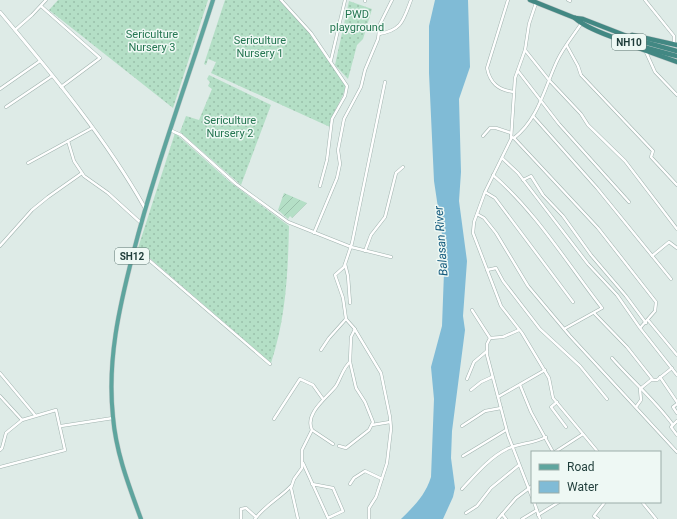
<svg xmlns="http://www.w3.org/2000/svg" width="677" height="519" viewBox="0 0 677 519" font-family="Roboto,sans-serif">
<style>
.grass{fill:url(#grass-dots)}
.garden{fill:url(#garden-furrows)}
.water{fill:#80bbd6}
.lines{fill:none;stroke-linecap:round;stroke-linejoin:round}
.minor-casing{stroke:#a1b3af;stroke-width:3.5}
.tertiary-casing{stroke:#a1b3af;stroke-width:4}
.primary-casing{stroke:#c0c8c8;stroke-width:5}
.trunk-casing{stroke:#c0c8c8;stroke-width:5.5}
.minor{stroke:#fff;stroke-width:2.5}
.tertiary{stroke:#fff;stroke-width:3}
.primary{stroke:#5ea59e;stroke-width:4}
.trunk{stroke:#428883;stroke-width:4.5}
.labels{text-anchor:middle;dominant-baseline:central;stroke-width:3;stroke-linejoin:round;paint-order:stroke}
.shield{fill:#eef8f4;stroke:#5c7471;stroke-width:1}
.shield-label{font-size:10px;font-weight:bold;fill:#1e3c39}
.park-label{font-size:11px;fill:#247651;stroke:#eef8f4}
.water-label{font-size:12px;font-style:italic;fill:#135a7d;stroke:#eef8f4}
</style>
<defs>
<pattern id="grass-dots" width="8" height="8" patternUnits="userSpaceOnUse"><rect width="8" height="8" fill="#b4dfc6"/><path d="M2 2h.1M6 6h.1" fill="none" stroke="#9ac0ab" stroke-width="1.8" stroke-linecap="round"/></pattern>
<pattern id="garden-furrows" width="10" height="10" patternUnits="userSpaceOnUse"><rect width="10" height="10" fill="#b4dfc6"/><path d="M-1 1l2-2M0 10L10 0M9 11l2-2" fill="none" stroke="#9ac0ab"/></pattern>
</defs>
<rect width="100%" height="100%" fill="#deebe7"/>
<g class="grass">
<polygon points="58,0 208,0 173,108 49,10"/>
<path d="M225,0H279L310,33L346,85C343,100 332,111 330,127L211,73L216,62L208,59L206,65L204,64Z"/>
<polygon points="349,1 372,9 363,39 357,45 348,79 335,65"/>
<polygon points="209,75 271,105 241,185 180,132 186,116 199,120 212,89 208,86 210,82 207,79"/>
<path d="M175,133L230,182L289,226C288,272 286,318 271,363L138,248Z"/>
</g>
<polygon class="garden" points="284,193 307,203 292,218 290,216 288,219 278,210"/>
<path class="water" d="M435,0H468L470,67L459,99L461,172L459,201L467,261L463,316L465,330L452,431L451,458L455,488L453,497L443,519H401C414,506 425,496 431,477L434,399L431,367L442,326L444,272V248L434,181L429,73V26Z"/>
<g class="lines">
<g class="minor-casing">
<g id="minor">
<polyline points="281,0 311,33 347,86 345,96 332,119 327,160 320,186"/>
<path d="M508,0L487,68C490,83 498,90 514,92"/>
<polyline points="568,0 570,1"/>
<polyline points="645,0 674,36 674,44"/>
<polyline points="365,1 365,0"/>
<polyline points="536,3 529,24 525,50 515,78 511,139 485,192 474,222 473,233 501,306 522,333 549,378 553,398 598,452"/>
<polyline points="41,6 100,58 61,87"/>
<polyline points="15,30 32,15 46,0"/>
<path d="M379,34C402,30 403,21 411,0"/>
<polyline points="567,46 578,66 581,75 653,151 651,157 677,185"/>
<polyline points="525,50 549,80 581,114 588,125 625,161 677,229"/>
<polyline points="646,52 655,72 677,95"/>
<polyline points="331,60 345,0"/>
<polyline points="518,71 559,124 629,202"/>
<polyline points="0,89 40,61"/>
<polyline points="6,107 52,76"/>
<polyline points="533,116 597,188 671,279"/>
<polyline points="170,130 181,135 236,184 288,222 351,247 391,257"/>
<polyline points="483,136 490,128 496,128 511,133"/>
<polyline points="511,137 514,138 598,228 656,302 655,311 640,328"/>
<path d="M514,138C538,120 545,87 557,61C563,48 573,36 581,24"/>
<polyline points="68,141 74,161 84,176 108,193 141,223"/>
<polyline points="502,158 518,173 588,264 617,295 640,328 677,375"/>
<polyline points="28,163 92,128"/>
<path d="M493,175C536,212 567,263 602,308L564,329"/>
<polyline points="523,180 531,176 543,195 563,216 591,255 626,296 646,323"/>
<polyline points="485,192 495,198 573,302"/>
<polyline points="477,214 484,218 496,233 528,286 570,336 677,452"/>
<polyline points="314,233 337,178 340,164 338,150 344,119 361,87 365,70 378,39 380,24 392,0"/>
<polyline points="0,246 32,210 48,197 82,173"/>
<polyline points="135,248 270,364"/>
<polyline points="365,251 371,235 385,217 396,173 403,167"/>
<polyline points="652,256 669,242 677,248"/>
<polyline points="345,264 348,276 350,303"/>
<polyline points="487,270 496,268 503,281 540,329 580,366 607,399"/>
<polyline points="472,310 490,338 487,344 487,355 508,435 532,497"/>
<polyline points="594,313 627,347 653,380"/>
<polyline points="648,320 677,355"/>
<polyline points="490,338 503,337 519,330"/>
<polyline points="321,350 329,338 346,319"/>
<path d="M612,358C632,381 655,400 673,425"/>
<polyline points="0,373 35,415"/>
<polyline points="660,377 677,402"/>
<polyline points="467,379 474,362 487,351"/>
<polyline points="520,385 531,412 553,452"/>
<polyline points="471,390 481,382 492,377"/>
<polyline points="0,396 22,420"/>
<polyline points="498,397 545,370"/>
<polyline points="557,402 551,407 566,427"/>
<polyline points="677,404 673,407 677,413"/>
<polyline points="636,407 641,400 640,389 651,380 657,380 672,368"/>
<polyline points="274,419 300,379 313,385 323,399"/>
<polyline points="677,421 671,427 677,435"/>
<polyline points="372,425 390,422"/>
<polyline points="61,426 113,418"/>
<polyline points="462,426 485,411 501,408"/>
<polyline points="312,430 333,444"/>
<polyline points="339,446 346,448 369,430 373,422 365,402 356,388 350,362 351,337 355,329"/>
<polyline points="0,450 2,448 6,433 22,420 56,410 65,450 0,467"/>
<polyline points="555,452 583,434"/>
<polyline points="463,456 506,430"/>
<polyline points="303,463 328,518 343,511 333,488 312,484"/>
<polyline points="350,484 354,478 365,471 382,479"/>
<path d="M462,489C475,475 490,457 507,449C519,443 533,444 546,437"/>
<polyline points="534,502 540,519"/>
<polyline points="642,502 656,519"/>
<polyline points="466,513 477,506 491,488 519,465"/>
<polyline points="502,514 506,519"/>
<polyline points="538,515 559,502"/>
<polyline points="241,519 241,509 246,508 256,517"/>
<path d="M255,519C265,505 280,498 291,486"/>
<path d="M298,519L291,488L294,479L302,468V450L312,430C304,413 328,397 336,386C341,378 343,368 350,362"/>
<polyline points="369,519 369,508 376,497 387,463 391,429 390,417 381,373 354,328 346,319 343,298 335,275 344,267 352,243 385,82"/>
<polyline points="498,519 516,498 532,486"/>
<polyline points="522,519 537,510"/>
<polyline points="598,519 594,516 605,502"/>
</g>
</g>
<g class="tertiary-casing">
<path id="tertiary" d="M0,12C52,74 105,137 145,208"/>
</g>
<g class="primary-casing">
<path id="primary" d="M141,519C129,486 116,453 113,417C107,361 119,308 133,254C155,168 186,85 213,0"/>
</g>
<g class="trunk-casing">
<g id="trunk">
<polyline points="530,0 575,18 583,19 637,40 677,51"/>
<path d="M575,18C592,34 653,50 677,56"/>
<polyline points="632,35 677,45"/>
<polyline points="630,45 677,62"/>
</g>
</g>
<use href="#minor" class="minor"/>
<use href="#tertiary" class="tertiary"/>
<use href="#primary" class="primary"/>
<use href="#trunk" class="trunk"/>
</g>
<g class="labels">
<g class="shield">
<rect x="612" y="34" width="34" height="16" rx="3"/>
<rect x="115" y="248" width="34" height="16" rx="3"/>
</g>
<g class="shield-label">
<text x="629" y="42">NH10</text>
<text x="132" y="256">SH12</text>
</g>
<g class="park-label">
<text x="357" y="14">PWD<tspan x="357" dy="13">playground</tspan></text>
<text x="152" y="34">Sericulture<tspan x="152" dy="13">Nursery 3</tspan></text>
<text x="260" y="40">Sericulture<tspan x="260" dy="13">Nursery 1</tspan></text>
<text x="230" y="120">Sericulture<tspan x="230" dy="13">Nursery 2</tspan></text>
</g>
<g class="water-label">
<text transform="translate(441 241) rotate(-94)">Balasan River</text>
</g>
</g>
<rect x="531" y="451" width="130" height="52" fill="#eef8f4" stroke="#9bada9"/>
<rect x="539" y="464" width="20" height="6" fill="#5ea59e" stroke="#9bada9"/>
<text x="567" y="471" font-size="12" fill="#1e3c39">Road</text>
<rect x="539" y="481" width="20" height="12" fill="#80bbd6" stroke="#9bada9"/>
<text x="567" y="491" font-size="12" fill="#1e3c39">Water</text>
</svg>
